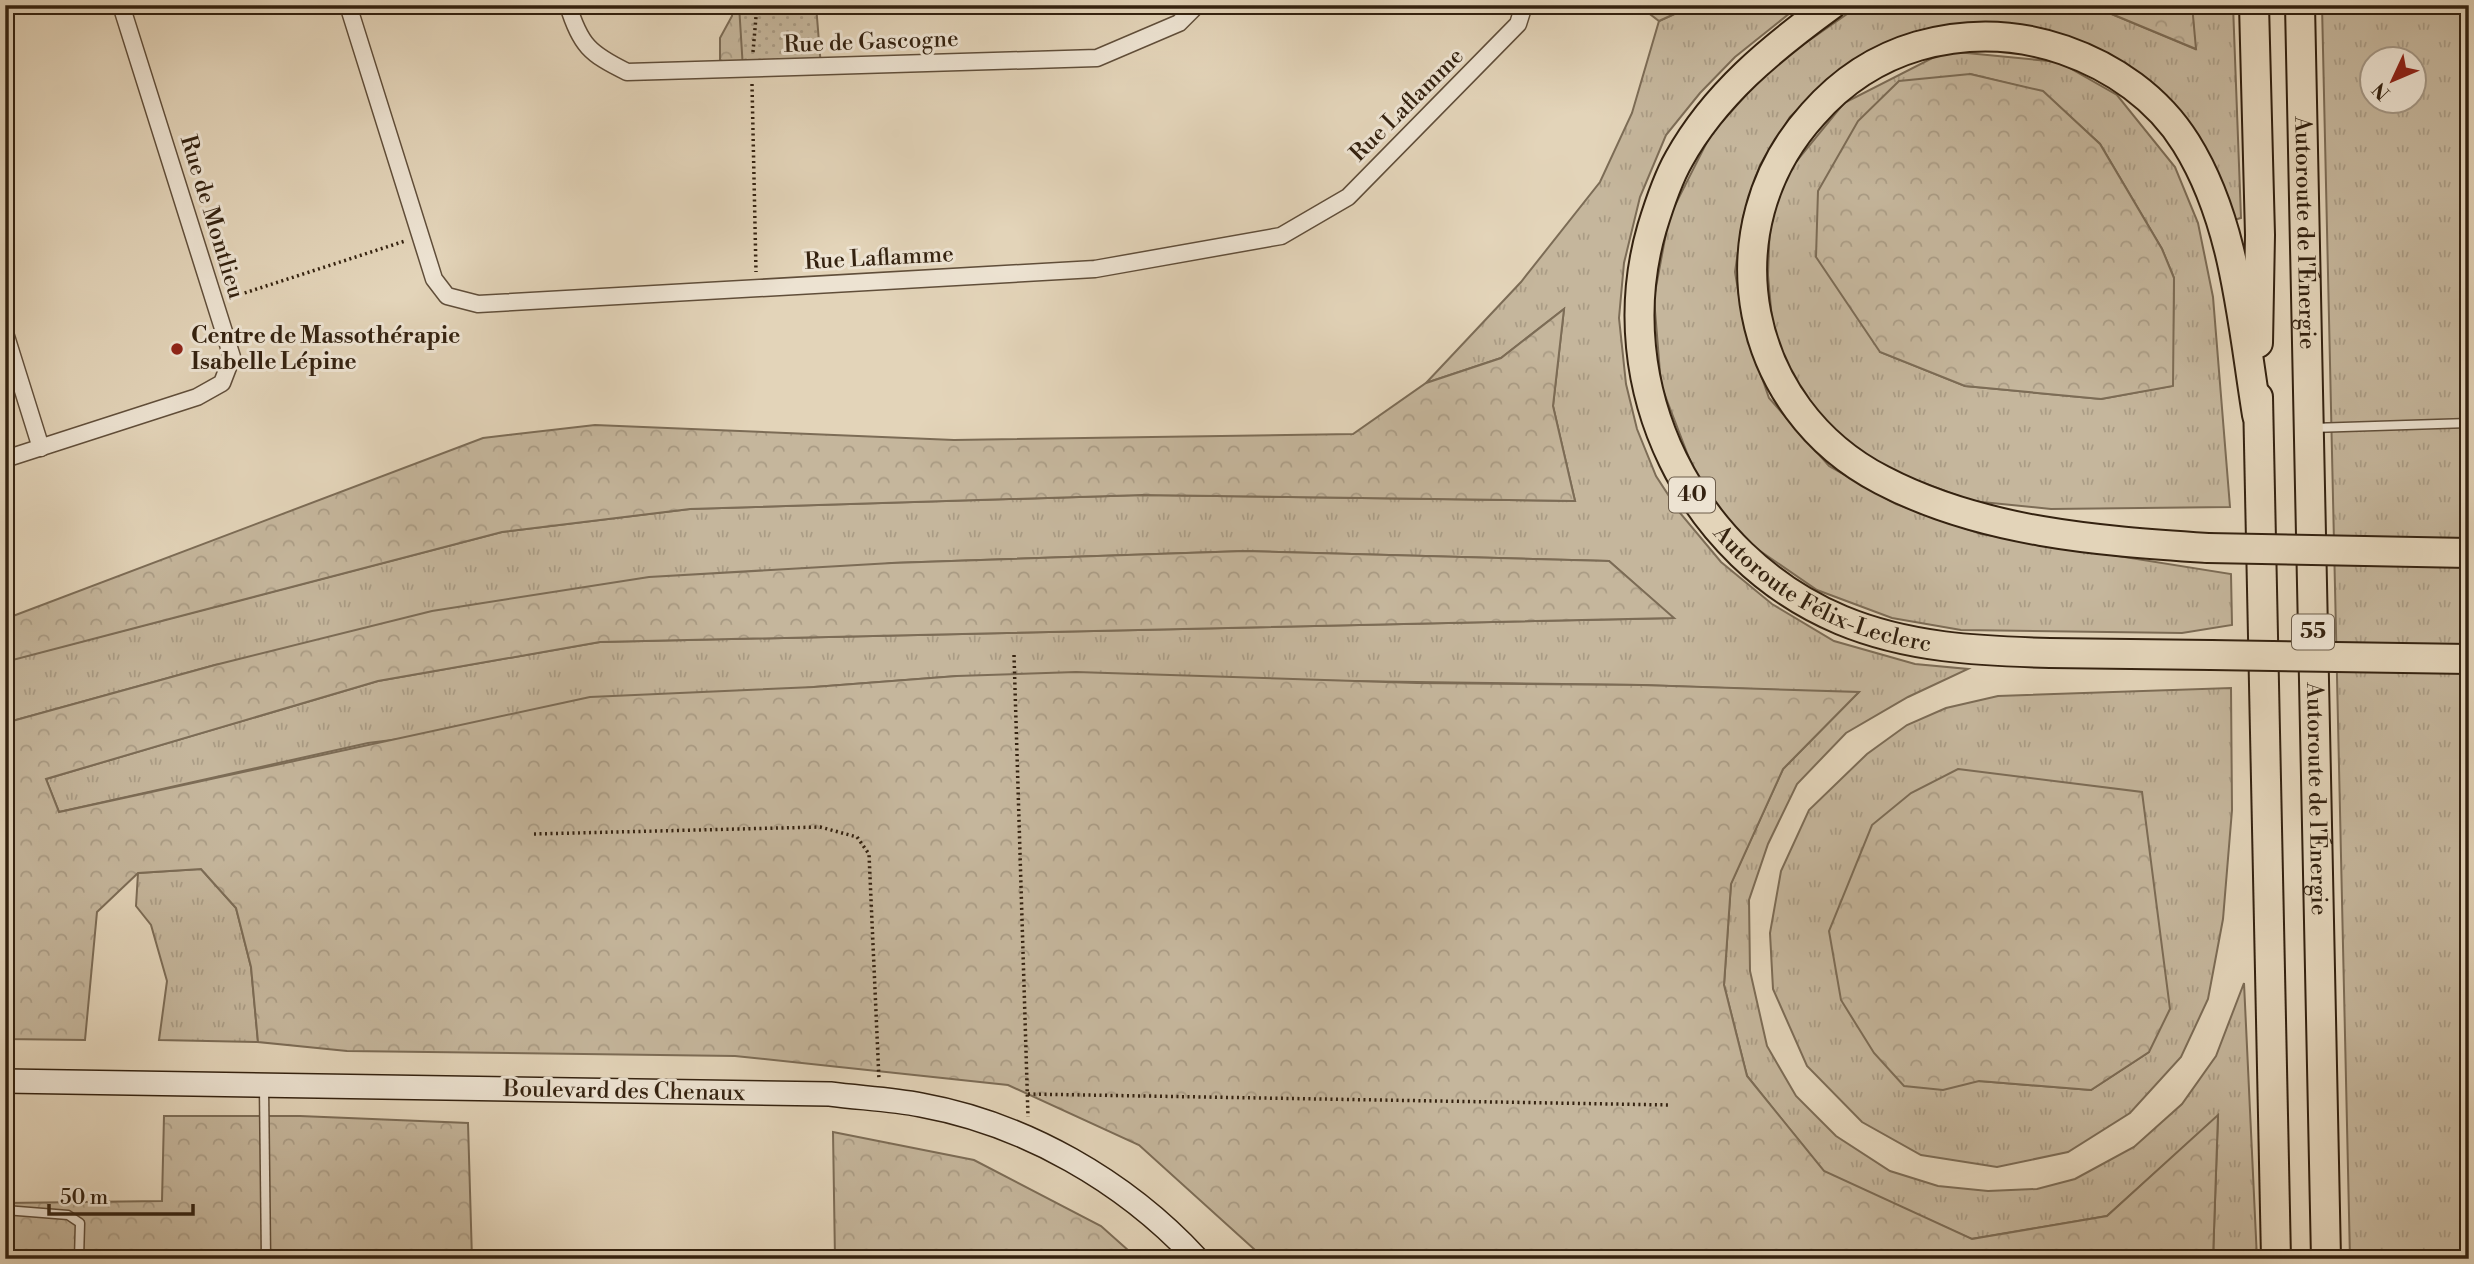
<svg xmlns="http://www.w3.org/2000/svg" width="2474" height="1264" viewBox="0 0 2474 1264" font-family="'Libre Bodoni',serif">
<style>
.grass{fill:url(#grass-tufts);stroke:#7c6c56;stroke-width:2;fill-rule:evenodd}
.forest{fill:url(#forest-crowns);stroke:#7c6c56;stroke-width:2}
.park{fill:url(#park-dots);stroke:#7c6c56;stroke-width:2}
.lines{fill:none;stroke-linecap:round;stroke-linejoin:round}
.lane-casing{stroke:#604e3a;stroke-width:11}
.street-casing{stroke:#604e3a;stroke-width:19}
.secondary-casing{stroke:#342210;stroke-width:26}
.highway-casing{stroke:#342210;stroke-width:32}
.path{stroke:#342210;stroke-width:3.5;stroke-dasharray:2 3.5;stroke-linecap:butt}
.lane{stroke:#ede3d2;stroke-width:8}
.street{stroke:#ede3d2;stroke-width:16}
.secondary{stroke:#ede3d2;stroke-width:23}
.highway{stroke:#e3d4b9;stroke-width:28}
.highway-bridge-casing{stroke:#342210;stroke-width:32;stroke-linecap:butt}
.highway-bridge{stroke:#e3d4b9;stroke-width:28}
.poi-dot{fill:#8f2418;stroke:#ede3d2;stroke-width:2.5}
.labels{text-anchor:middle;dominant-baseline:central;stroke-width:6;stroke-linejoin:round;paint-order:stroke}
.shield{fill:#ede3d2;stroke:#6c5c4a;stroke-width:2}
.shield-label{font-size:21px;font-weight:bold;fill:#342210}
.street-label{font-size:23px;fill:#342210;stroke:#ede3d2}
.poi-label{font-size:23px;font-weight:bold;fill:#342210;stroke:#ede3d2;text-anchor:start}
</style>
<defs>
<pattern id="grass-tufts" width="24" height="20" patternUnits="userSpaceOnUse" patternTransform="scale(1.75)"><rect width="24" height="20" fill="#c5b69c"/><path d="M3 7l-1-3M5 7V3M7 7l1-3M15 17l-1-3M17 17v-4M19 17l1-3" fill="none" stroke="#aa9c85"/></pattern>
<pattern id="forest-crowns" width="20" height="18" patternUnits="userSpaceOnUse" patternTransform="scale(1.75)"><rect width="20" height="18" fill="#c5b69c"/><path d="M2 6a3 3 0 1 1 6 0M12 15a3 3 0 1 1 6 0" fill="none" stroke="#aa9c85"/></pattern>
<pattern id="park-dots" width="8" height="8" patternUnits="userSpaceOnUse" patternTransform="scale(1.75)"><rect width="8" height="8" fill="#c5b69c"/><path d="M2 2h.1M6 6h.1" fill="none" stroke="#aa9c85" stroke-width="1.8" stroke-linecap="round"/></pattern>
</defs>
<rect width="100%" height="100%" fill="#e3d4b9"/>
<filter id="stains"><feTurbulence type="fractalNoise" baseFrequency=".00286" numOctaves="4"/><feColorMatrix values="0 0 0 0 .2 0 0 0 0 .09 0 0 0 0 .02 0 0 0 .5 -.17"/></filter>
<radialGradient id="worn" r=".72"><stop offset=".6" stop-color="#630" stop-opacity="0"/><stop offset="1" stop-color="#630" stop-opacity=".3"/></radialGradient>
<g class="grass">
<polygon points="1694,5 1800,5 1735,57 1700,93 1666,135 1640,197 1624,263 1619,318 1626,384 1637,429 1656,476 1680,513 1721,562 1772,604 1834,641 1915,664 1968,669 1908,697 1846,733 1797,784 1768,844 1749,900 1750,971 1767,1046 1796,1096 1836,1136 1890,1171 1938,1186 1988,1191 2037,1189 2075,1179 2134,1147 2182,1104 2216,1056 2244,983 2257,1259 2213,1259 2218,1116 2107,1216 1971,1239 1824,1172 1747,1076 1724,985 1731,883 1783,769 1858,693 1641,685 958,676 814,687 368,743 59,812 46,779 378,681 600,642 1673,618 1609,561 1245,551 892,563 215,665 5,723 6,661 502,532 690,509 1142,495 1575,501 1553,406 1564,309 1501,358 1426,383 1521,282 1600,182 1632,113 1659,21"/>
<polygon points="1860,5 2090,5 2195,49 2192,5 2233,5 2241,218 2234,220 2209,162 2042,31 1829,79 1790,117 1760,165 1743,217 1735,272 1744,326 1769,398 1829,466 1896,504 1981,534 2231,574 2232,625 2182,633 1961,630 1892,618 1817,590 1747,542 1699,484 1661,385 1654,298 1669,217 1711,134 1771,67"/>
<path d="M2322,5H2469V1259H2350ZM2372,60H2414V102H2372Z"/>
<path d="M1946,51L2059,62L2117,95L2175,167L2198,223L2213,297L2230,507L2051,509L1972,501L1881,467L1815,418L1774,342L1768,275L1770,220L1786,174L1844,103ZM1970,74L2043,92L2100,144L2162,249L2174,278L2172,386L2101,399L1965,386L1880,352Z"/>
<path d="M2231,688L2232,810L2223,919L2208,999L2181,1057L2130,1113L2068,1152L1997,1167L1921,1155L1862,1122L1807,1066L1773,989L1770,933L1781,871L1809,810L1867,754L1907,725L1946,708L1998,696ZM2149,1052L2091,1090L1979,1081Z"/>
<polygon points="201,869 236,908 251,967 258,1042 159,1040 167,981 151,925 136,906 138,873"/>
</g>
<g class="forest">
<polygon points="733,5 816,5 735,67 720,60 720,38 732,16"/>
<polygon points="1638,5 1694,5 1659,21"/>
<polygon points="2090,5 2192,5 2196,49"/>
<polygon points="1970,74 2043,91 2100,144 2162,249 2174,278 2173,386 2101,399 1965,386 1880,352 1816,257 1818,191 1858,121 1899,81"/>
<polygon points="1564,309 1553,406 1575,501 1142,495 690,509 502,532 5,662 5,619 483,438 595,425 954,440 1353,434 1426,383 1501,358"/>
<polygon points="1245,551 1609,561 1674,618 600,642 378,681 46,779 59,812 590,697 814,687 957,676 1076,672 1417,683 1641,685 1859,692 1783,769 1731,884 1724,985 1747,1076 1824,1171 1972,1239 2107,1216 2218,1115 2213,1259 1265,1259 1139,1145 1008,1085 735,1056 347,1051 258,1042 251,967 236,908 201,869 138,873 97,912 85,1040 5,1039 5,723 215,665 432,611 649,577 892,563"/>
<polygon points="1958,769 2142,792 2170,1009 2149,1052 2091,1090 1979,1081 1943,1090 1904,1086 1874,1053 1841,1000 1829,931 1872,825 1911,793"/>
<polygon points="164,1116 300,1116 468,1123 472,1259 5,1259 5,1203 162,1201"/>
<polygon points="833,1132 974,1160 1101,1226 1138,1259 835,1259"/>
</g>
<polygon class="park" points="739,5 816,5 821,67 743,69"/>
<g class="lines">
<g class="lane-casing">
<g id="lane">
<polyline points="2312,428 2469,423"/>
<polyline points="264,1087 266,1259"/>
<polyline points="5,1210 68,1215 80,1223 79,1259"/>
</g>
</g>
<g class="street-casing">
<g id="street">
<polyline points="348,5 434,279 447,296 478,304 1095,269 1281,236 1348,197 1518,24 1524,5"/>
<path d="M568,5C580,45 590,54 627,72L1097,58L1179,23L1197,5"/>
<polyline points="5,333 41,448"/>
<polyline points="5,459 197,397 222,383 232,357 121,5"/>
</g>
</g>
<g class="secondary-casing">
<path id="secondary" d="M5,1081L830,1094C860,1098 891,1099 921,1105C1025,1124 1125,1181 1197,1259"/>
</g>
<g class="highway-casing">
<g id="highway">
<path id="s1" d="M1831,5C1772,48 1715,94 1679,159C1667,180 1659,205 1652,228C1606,386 1691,557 1841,620C1908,648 1979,651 2050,653C2104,654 2157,654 2211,655"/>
<polyline points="2254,5 2260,235 2258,343"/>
<path id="s2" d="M2300,5L2326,1259"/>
<polyline points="2258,397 2276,1259"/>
<path d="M2208,548C2098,541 1981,532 1882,480C1744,409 1708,230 1813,114C1841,82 1877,58 1918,46C1968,32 2015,33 2064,50C2113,67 2158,98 2186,143C2236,223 2242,323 2257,415"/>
</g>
</g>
<g class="path">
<polyline points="753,52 757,5"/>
<polyline points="752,84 756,272"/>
<polyline points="229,298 405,241"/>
<polyline points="1014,655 1028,1117"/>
<polyline points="534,834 820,827 857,837 869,854 879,1080"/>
<polyline points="1028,1094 1671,1105"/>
</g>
<use href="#lane" class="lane"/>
<use href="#street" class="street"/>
<use href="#secondary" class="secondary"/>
<use href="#highway" class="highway"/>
<g class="highway-bridge-casing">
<g id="highway-bridge">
<polyline points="2208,548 2469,553"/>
<polyline points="2211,655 2469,659"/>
</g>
</g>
<use href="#highway-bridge" class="highway-bridge"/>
</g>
<circle class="poi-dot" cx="177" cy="349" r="7"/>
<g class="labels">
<g class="shield">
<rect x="1669" y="477.5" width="46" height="35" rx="5"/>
<rect x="2292" y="614.5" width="42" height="35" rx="5"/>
</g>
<g class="shield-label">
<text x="1692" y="495">40</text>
<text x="2313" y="632">55</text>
</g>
<g class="street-label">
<text transform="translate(871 42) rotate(-2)">Rue de Gascogne</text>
<text transform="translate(1407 105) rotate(-45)">Rue Laflamme</text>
<text transform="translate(212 217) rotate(73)">Rue de Montlieu</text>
<text stroke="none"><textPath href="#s2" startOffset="228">Autoroute de l'Énergie</textPath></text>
<text transform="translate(879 258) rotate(-3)">Rue Laflamme</text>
<text stroke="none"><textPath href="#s1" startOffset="737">Autoroute Félix-Leclerc</textPath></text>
<text stroke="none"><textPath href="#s2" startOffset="794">Autoroute de l'Énergie</textPath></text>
<text transform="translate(624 1091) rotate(1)">Boulevard des Chenaux</text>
</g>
<g class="poi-label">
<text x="191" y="336">Centre de Massothérapie<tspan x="191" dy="26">Isabelle Lépine</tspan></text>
</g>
</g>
<rect width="2474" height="1264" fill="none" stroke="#e3d4b9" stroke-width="28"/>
<rect x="7" y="7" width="2460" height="1250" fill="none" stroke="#342210" stroke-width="3.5"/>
<rect x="14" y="14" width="2446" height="1236" fill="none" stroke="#342210" stroke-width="2"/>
<g transform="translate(2393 80) rotate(226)"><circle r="33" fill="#ede3d2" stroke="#a39684" stroke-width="2"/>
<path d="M0-5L12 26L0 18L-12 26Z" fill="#8f2418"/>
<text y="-10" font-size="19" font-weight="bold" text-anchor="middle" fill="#342210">N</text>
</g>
<path d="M49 1204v10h144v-10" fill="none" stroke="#342210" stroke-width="3.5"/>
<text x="60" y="1204" font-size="21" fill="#342210" stroke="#ede3d2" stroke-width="5" paint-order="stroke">50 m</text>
<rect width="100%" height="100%" filter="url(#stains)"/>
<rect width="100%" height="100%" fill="url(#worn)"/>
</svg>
